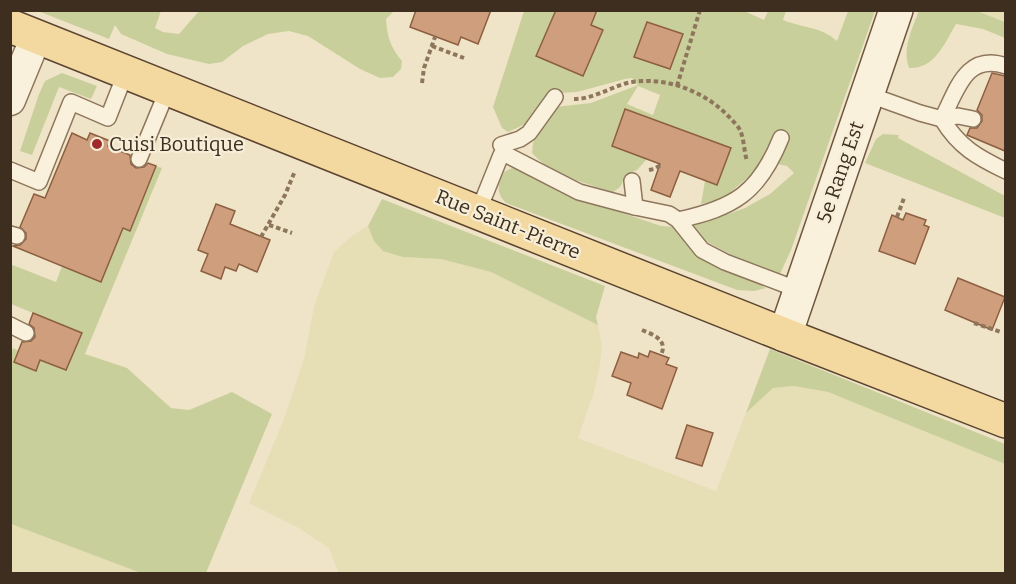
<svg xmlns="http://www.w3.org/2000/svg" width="1016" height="584" viewBox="0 0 1016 584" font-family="Bitter,serif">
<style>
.farmland{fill:#e6deb5}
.green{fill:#c9cf9b;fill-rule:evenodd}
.building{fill:#cf9f7d;stroke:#8d5f41;stroke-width:1.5}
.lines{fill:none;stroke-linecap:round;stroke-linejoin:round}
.lane-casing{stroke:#8d765c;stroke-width:18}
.street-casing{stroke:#8d765c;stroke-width:33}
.secondary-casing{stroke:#6f573f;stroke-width:36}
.primary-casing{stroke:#5b4430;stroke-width:36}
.path{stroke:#8d765c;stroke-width:4;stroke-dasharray:4.5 3;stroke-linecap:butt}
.lane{stroke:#faf1dc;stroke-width:15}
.street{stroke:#faf1dc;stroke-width:30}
.secondary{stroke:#faf1dc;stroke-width:33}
.primary{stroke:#f3d9a0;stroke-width:33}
.poi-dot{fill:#9e2a2b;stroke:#f7eed8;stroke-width:2}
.labels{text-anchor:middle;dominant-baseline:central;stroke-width:4.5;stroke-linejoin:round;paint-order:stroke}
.poi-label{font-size:20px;fill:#3d2e20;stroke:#f7eed8;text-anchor:start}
.street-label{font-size:20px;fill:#3d2e20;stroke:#f7eed8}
</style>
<rect width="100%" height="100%" fill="#f0e4c8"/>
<g class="farmland">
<polygon points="977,11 1005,11 1005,22"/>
<polygon points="368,226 374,241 403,257 441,259 491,272 598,325 602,345 600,364 594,392 578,438 716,491 746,413 773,388 794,386 828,392 1005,464 1005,573 339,573 329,548 297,527 249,503 284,419 304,359 314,307 334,252 353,235"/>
<polygon points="11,524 141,573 11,573"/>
</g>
<g class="green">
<path d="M919,10L977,11L1005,22V38L983,29L956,24C944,44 935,69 909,68C902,48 912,30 919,10Z"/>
<path d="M38,11H161L155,28L163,32L179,34L199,11H392L393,12L386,19C387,37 391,48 402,61L401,69L393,77L380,78L360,69L308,36L289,31L268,34L243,46L222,62L209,64L167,54L121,34L115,25L109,39Z"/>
<path d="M524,11H556L591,25L597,11H744L764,20L768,11H786L783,20C802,28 820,26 837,41L848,11H875L791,250L780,274L759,270L702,239L720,265L766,288L754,291L737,290L506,203C495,192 498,184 504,172L512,168L524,171L605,207L661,226L676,227L717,218L745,208L770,194L794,173L787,166L760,160L757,169L723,199L701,204L705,181L717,185L730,148L625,109L612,146L647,159L637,170L627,174L620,187L612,193C584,181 553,177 532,153L533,143L555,107L591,103L638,85L632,78L625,79L577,92L560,93L530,122L508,132L502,128L493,107ZM647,22L682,34L670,69L635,57ZM638,86L660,95L653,115L627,104Z"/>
<polygon points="62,73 97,86 91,99 59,87 32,155 20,151 39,94 45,81"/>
<polygon points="883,134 899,135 898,138 1005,196 1005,218 865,163 876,139"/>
<polygon points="156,166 162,168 85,354 127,368 171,408 189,410 232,392 272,414 206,573 141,573 11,524 11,353 13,348 19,351 14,362 35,371 40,360 66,370 82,333 11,304 10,264 56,282 62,266 101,282 123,228 130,231"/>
<polygon points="382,199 605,286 596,317 598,325 491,272 441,259 403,257 383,251 374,241 368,226"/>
<polygon points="770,349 1005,444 1005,464 828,392 794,386 773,388 746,413"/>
</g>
<g class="building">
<polygon points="416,10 491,10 478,44 461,37 458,45 410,27"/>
<polygon points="556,10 597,10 591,25 603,30 583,76 536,56"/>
<polygon points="647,22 683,34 670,69 634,57"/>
<polygon points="992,73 1005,76 1005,151 967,135 970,128 977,128 982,121 982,115 977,110"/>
<polygon points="625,109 731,148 717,185 680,171 670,197 651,190 660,164 612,146"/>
<polygon points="72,133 87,140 90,133 110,141 108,146 130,155 131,164 136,168 144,167 148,163 156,166 130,231 123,228 101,282 13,246 20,245 26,239 26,233 20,227 34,194 45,198"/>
<polygon points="216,204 235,211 230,224 270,240 257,272 239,264 236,271 225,267 221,279 201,271 208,254 198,250"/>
<polygon points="906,213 926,220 924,225 929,227 915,264 879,251 892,215 903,220"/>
<polygon points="958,278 1005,297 992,330 945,310"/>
<polygon points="33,313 82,333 66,370 40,360 36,371 14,362 22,342 31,341 35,337 34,328 29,324"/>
<polygon points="650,351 669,358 666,364 677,368 662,409 627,395 631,383 612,376 621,352 638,358 639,353 648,357"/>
<polygon points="687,425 713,433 702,466 676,458"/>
</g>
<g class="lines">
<g class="lane-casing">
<g id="lane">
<polyline points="867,94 920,113 942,119 958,116 973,119"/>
<path d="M942,119C957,90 966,52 1006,66"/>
<path d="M942,119C959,147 977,157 1006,171"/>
<polyline points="501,145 520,139 529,133 555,97"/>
<polyline points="139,159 168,89"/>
<polyline points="10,170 39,182 71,102 108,118 126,72"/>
<polyline points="632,181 635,207"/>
<polyline points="478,212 501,155 507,155 579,192 635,207 669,214 678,220 702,250 725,262 799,290"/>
<path d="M678,220C734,208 759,193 781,138"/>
<polyline points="10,234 17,236"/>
<polyline points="10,325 26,333"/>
</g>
</g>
<g class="street-casing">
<polyline id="street" points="10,100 36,37"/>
</g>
<g class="secondary-casing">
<polyline id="secondary" points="785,335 896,10"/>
</g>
<g class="primary-casing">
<polyline id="primary" points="10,26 785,335 1006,421"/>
</g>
<g class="path">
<polyline points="432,46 464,58"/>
<polyline points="422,83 424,68 435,37"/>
<polyline points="677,86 700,10"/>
<path d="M574,99C593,99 609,88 627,83C664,75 706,91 731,119C734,122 738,126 740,130C744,138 744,152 747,161"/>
<polyline points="649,170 654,169 661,165"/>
<polyline points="897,217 904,198"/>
<polyline points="269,225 292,233"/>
<polyline points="261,237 285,195 295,171"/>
<polyline points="974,323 1001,332"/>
<path d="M642,330C654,335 668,340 661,355"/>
</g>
<use href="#lane" class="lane"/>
<use href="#street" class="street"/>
<use href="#secondary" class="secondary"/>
<use href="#primary" class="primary"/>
</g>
<circle class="poi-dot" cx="97" cy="144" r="6"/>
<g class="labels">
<g class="poi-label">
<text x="109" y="144">Cuisi Boutique</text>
</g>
<g class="street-label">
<text transform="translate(840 172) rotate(-71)">5e Rang Est</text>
<text transform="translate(508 224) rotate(22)">Rue Saint-Pierre</text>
</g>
</g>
<rect width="1016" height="584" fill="none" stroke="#3d2e20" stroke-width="24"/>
</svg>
